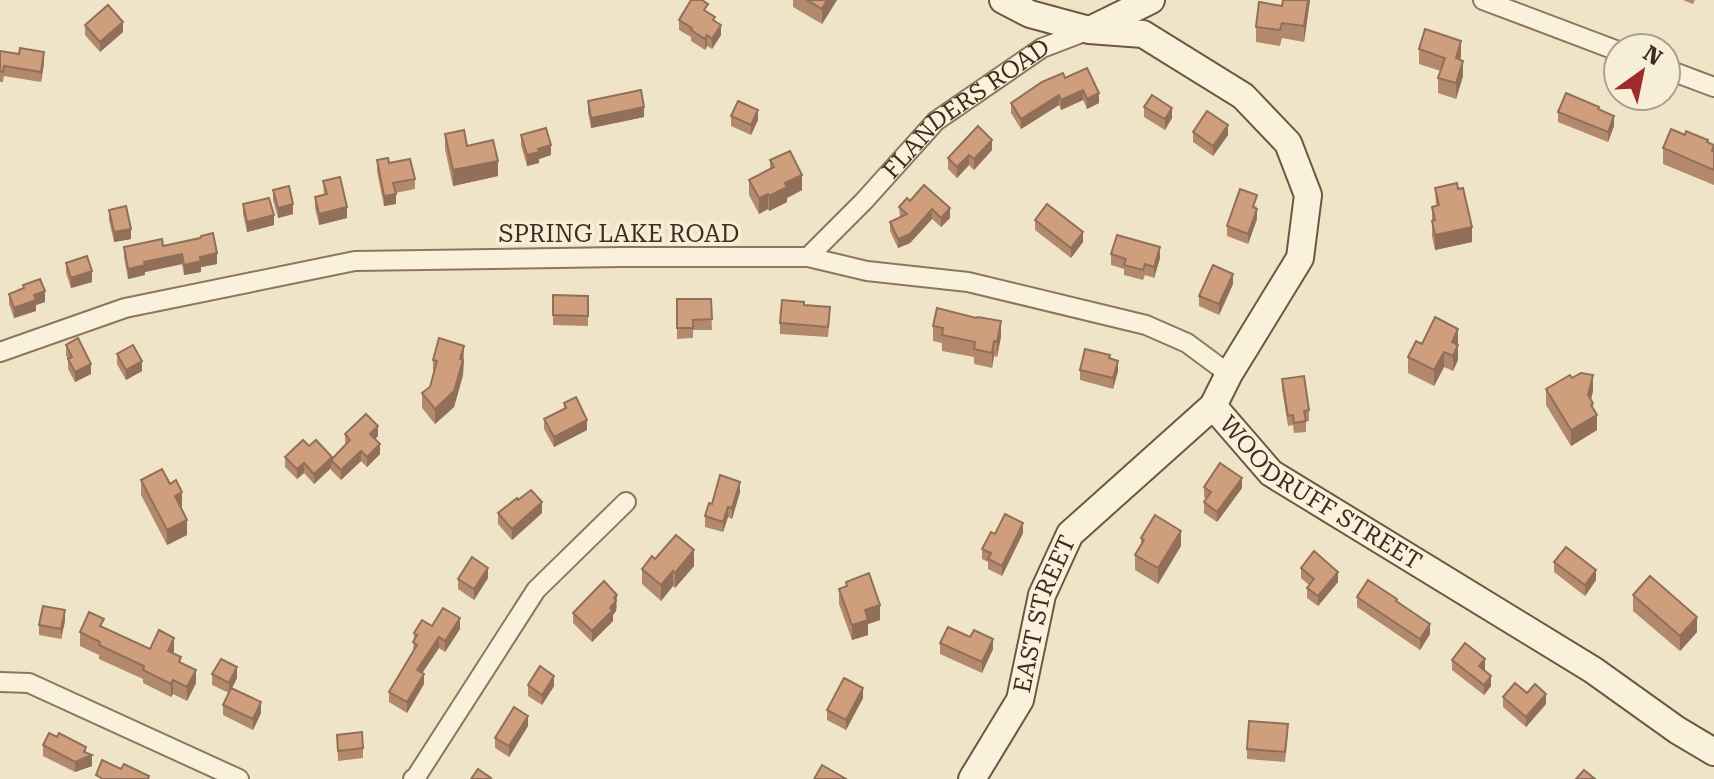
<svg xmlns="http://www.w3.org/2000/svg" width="1714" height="779" viewBox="0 0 1714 779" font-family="'Roboto Serif',serif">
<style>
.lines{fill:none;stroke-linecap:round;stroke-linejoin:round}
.street-casing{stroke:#8d765c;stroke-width:22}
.secondary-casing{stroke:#6f573f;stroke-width:30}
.street{stroke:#faf1dc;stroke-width:18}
.secondary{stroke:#faf1dc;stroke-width:26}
.wall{fill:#b2896c}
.shaded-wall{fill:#916f58}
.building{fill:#cf9f7d;stroke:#916f58;stroke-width:2}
.labels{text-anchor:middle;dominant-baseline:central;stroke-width:7;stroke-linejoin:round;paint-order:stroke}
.street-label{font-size:24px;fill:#3d2e20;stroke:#f7eed8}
</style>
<rect width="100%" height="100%" fill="#f0e4c8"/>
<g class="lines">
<g class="street-casing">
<g id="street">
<polyline points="1483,0 1618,51"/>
<polyline points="1666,69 1714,87"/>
<path id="s1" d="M808,257L864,201L936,121L1042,48L1089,30"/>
<polyline points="0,352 125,308 355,261 622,257 808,257 867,271 968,282 1146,325 1187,343 1229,374"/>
<polyline points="0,682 29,683 239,779"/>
<polyline points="413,779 416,777 536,590 626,502"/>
</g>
</g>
<g class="secondary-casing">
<g id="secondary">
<polyline points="1092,29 1151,0"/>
<path id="s2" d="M1213,406L1271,473L1593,670L1677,730L1714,752"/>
<path id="s3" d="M972,779L1020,700L1042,595L1070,534L1213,406L1229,374L1300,258L1308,195L1288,143L1243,96L1143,34L1089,30L1030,14L1003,0"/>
</g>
</g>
<use href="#street" class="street"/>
<use href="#secondary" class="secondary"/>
</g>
<g class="wall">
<polygon points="793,0 837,0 822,24 793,7"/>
<polygon points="1310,0 1304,42 1282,38 1280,46 1256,42 1256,27 1282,6"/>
<polygon points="1683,0 1695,0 1693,4"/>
<polygon points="708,13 715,21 721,35 712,49 707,46 705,50 691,41 691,37 679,30 679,20"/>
<polygon points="85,25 123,32 100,52 85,35"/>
<polygon points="1419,49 1461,56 1460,60 1463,76 1456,99 1438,93 1438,78 1441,71 1419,64"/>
<polygon points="0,51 44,63 41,82 4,76 3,82 0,82"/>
<polygon points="1087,68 1099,103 1087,109 1083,100 1061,110 1059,105 1021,129 1011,113 1011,103"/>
<polygon points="588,101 644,117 591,128 588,112"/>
<polygon points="1144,107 1172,118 1165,130 1144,117"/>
<polygon points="1599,110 1614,126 1608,142 1558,122 1558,112"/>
<polygon points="731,116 758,120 751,135 731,126"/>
<polygon points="1193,132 1228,135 1213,156 1193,142"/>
<polygon points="445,134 467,146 498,176 453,186 445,149"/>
<polygon points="521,135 551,155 539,159 539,163 527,166 521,145"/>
<polygon points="1708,143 1714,145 1714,185 1663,164 1663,148"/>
<polygon points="992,150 974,170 969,165 957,178 948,169 948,158"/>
<polygon points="377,160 389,163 415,179 415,189 395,193 396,204 384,206 377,171"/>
<polygon points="770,160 802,190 787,198 787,202 769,211 768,209 759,214 749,195 749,180 770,169"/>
<polygon points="323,181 347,218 319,225 315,208 315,197 324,195"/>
<polygon points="1435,188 1472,242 1435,250 1432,236 1432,207 1436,206"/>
<polygon points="273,190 293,214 278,218 273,200"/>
<polygon points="910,201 950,218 941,227 932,219 910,243 898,248 890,231 890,222 900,217 899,207"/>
<polygon points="243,204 274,225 247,232 243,214"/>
<polygon points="1257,205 1256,208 1257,219 1248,244 1227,236 1227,226"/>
<polygon points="109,210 131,239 114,242 109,220"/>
<polygon points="1035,220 1083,242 1071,258 1035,230"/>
<polygon points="163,246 217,264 201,267 201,272 184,275 182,264 145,272 145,275 128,279 124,257 124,247"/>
<polygon points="1111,254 1160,258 1154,278 1145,275 1143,280 1124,275 1124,269 1111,265"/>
<polygon points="66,263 92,282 71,288 66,273"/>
<polygon points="1233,284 1219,315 1199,306 1199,296"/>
<polygon points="23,285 45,302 36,305 36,311 14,318 9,304 9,294 23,289"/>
<polygon points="553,295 588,296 588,326 553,325"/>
<polygon points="677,299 711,299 712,330 693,330 693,338 677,339"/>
<polygon points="804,305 830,317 828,337 780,334 780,323"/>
<polygon points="933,326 1001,336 997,357 994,356 992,368 974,364 974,357 942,351 942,343 933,341"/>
<polygon points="1458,329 1458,360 1453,371 1444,367 1434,386 1408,373 1408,357"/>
<polygon points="66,345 91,374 75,382 68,369 68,360 66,355"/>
<polygon points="117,354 142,371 126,380 117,364"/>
<polygon points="1110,359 1118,371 1113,389 1080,380 1080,370"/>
<polygon points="433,360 464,361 463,375 454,407 435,424 422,408 422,393 430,387 433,375"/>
<polygon points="1572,378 1593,391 1591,399 1597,430 1571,446 1546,405 1546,389"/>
<polygon points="1282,379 1309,410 1309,421 1306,421 1306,432 1294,433 1293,425 1288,426 1282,389"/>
<polygon points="564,403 587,430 554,447 544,429 544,419 564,409"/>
<polygon points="345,434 378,436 375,439 380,454 367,467 361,461 341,480 331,470 331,468 314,484 304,473 297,479 285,467 285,457 309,446 332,459 346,445 345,444"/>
<polygon points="141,480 182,507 181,508 187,535 167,545 141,495"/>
<polygon points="1204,487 1242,488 1217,522 1204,513 1204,502 1206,499 1204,497"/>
<polygon points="740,492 732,519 728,517 723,532 705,527 705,516 712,504"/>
<polygon points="518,500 542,513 512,540 498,524 498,513"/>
<polygon points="1023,533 1002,576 988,569 988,562 982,559 982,549 995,534"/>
<polygon points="1141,538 1181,546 1158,584 1135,570 1135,555 1141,545"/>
<polygon points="655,559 694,566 675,588 673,586 661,601 642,584 642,569"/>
<polygon points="1554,562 1596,580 1585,596 1554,572"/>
<polygon points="1301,568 1338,582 1318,606 1307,598 1307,588 1309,585 1301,578"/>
<polygon points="488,578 474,600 458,589 458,579"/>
<polygon points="846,582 880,620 868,624 868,635 852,640 839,604 839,589 846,586"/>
<polygon points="1633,595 1697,632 1680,651 1633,611"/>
<polygon points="1357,597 1430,634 1420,650 1357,607"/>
<polygon points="617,605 616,611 613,615 613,621 592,642 573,623 573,613"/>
<polygon points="65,621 61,639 39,635 39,625"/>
<polygon points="432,626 460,629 445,652 439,648 422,673 424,684 407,713 389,702 389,692 413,652 414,633"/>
<polygon points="104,628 150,649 174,651 173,653 196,683 187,701 173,694 171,697 143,683 143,679 99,659 99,655 80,646 80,632"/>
<polygon points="940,643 993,649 982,673 940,654"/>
<polygon points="1452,660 1485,669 1491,686 1484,695 1452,670"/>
<polygon points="212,674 237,678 232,688 261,713 253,730 223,715 223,705 229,693 212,685"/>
<polygon points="528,685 554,686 542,705 528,696"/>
<polygon points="1527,693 1546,704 1526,727 1503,707 1503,697"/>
<polygon points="863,698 846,730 827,720 827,710"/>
<polygon points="528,726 509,757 495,748 495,738"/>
<polygon points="1288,734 1285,762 1247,759 1247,749"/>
<polygon points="337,735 363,748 363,758 338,761"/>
<polygon points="43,745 86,753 92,766 75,772 43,756"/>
</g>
<g class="shaded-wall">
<polygon points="827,0 837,0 822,24 822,9"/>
<polygon points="1308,0 1310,0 1304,42 1304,26"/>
<polygon points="123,22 123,32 100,52 100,42"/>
<polygon points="721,25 721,35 712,49 712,39"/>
<polygon points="707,35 707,46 705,50 705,39"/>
<polygon points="1461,41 1461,56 1456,74 1456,58"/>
<polygon points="44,52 44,63 41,82 41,72"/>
<polygon points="1463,61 1463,76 1456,99 1456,83"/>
<polygon points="1083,90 1083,100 1061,110 1061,100"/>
<polygon points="1099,93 1099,103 1087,109 1087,99"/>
<polygon points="1059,95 1059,105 1021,129 1021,119"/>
<polygon points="644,107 644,117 591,128 591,118"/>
<polygon points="1172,108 1172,118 1165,130 1165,119"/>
<polygon points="758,110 758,120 751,135 751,125"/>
<polygon points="1614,116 1614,126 1608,142 1608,132"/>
<polygon points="1228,125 1228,135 1213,156 1213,146"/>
<polygon points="992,140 992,150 974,170 974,159"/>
<polygon points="551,145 551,155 539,159 539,163 527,166 527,155 538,149"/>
<polygon points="969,155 969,165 957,178 957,167"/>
<polygon points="498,161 498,176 453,186 453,170"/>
<polygon points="802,175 802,190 787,198 787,202 769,211 769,196 785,183"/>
<polygon points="396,194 396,204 384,206 384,196"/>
<polygon points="768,194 768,209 759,214 759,198"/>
<polygon points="293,204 293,214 278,218 278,208"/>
<polygon points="347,207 347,218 319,225 319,214"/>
<polygon points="950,208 950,218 941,227 941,218"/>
<polygon points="932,209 932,219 910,243 898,248 898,239"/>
<polygon points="1257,209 1257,219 1248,244 1248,234"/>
<polygon points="274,215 274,225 247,232 247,222"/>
<polygon points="1472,227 1472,242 1435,250 1435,235"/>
<polygon points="131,229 131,239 114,242 114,232"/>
<polygon points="1083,232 1083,242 1071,258 1071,248"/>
<polygon points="1160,247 1160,258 1154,278 1154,267"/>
<polygon points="217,253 217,264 201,267 201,272 184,275 184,265 200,257"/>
<polygon points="182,254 182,264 145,272 145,275 128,279 128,269 144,262"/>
<polygon points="92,271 92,282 71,288 71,278"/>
<polygon points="1233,274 1233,284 1219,315 1219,304"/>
<polygon points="45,291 45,302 36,305 36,311 14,318 14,308 34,295"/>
<polygon points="1001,321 1001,336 997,357 997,342"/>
<polygon points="1458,329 1458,344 1452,357 1452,342"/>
<polygon points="994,341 994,356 992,368 992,353"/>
<polygon points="1458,345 1458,360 1453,371 1453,356"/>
<polygon points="464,346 463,375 454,407 435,424 435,409 460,359"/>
<polygon points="1444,352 1444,367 1434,386 1434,370"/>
<polygon points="142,361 142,371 126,380 126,370"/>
<polygon points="1118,361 1118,371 1113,389 1113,378"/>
<polygon points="91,364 91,374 75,382 75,372"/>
<polygon points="1593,375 1593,391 1588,410 1588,395"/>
<polygon points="1593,403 1593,417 1597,415 1597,430 1571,446 1571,430 1591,405"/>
<polygon points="587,420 587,430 554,447 554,437"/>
<polygon points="378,426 378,436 370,444 370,434"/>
<polygon points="380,444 380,454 367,467 367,457"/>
<polygon points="361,451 361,461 341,480 341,470"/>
<polygon points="332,457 331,468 314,484 314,474"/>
<polygon points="304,463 304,473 297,479 297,469"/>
<polygon points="1242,478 1242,488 1217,522 1217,512"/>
<polygon points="740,482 740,492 732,519 732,508"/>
<polygon points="182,492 182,507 175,511 175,496"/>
<polygon points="542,502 542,513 512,540 512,529"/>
<polygon points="728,507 728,517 723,532 723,522"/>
<polygon points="187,520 187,535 167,545 167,530"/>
<polygon points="1023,523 1023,533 1002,576 1002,566"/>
<polygon points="1181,531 1181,546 1158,584 1158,568"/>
<polygon points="694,550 694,566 675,588 675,573"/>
<polygon points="488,568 488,578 474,600 474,589"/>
<polygon points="1596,570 1596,580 1585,596 1585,585"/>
<polygon points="673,571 673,586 661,601 661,585"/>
<polygon points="1338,572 1338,582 1318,606 1318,596"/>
<polygon points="617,595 616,611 613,615 613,621 592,642 592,631 610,608 614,598"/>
<polygon points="880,605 880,620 868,624 868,635 852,640 852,625 865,610"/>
<polygon points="65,610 65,621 61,639 61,629"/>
<polygon points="1697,617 1697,632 1680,651 1680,636"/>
<polygon points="460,618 460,629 445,652 445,641"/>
<polygon points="1430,624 1430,634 1420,650 1420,639"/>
<polygon points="439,637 439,648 417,681 417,670"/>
<polygon points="174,638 174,651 168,664 168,651"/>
<polygon points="993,639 993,649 982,673 982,662"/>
<polygon points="1485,659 1485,669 1479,676 1479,666"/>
<polygon points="237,667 237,678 229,694 229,683"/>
<polygon points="196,670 196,683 187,701 187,687"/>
<polygon points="424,674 424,684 407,713 407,702"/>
<polygon points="554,676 554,686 542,705 542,695"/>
<polygon points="1491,676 1491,686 1484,695 1484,685"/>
<polygon points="173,680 173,694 171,697 171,684"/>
<polygon points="863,688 863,698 846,730 846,720"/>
<polygon points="1546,694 1546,704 1526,727 1526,717"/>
<polygon points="261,702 261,713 253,730 253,719"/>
<polygon points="528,716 528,726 509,757 509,746"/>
<polygon points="86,747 86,758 92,755 92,766 75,772 75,762"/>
</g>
<g class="building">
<polygon points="691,0 702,0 708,4 704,10 715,17 713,20 721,25 712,39 707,35 705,39 691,30 692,28 679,20"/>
<polygon points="807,0 827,0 822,9"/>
<polygon points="1283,0 1308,0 1304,26 1282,23 1280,30 1256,27 1259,2 1282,6"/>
<polygon points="108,5 123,22 100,42 85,25"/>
<polygon points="1425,29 1461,41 1456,58 1463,61 1456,83 1438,78 1445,58 1419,49"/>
<polygon points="20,48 44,52 41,72 4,66 3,72 0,71 0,51 19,54"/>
<polygon points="1087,68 1099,93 1087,99 1083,90 1061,100 1059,95 1021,119 1011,103 1042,82 1063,73 1065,78"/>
<polygon points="641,90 644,107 591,118 588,101"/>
<polygon points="1566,93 1599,107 1598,109 1614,116 1608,132 1558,112"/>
<polygon points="1152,95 1172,108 1165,119 1144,107"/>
<polygon points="738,101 758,110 751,125 731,116"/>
<polygon points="1207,111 1228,125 1213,146 1193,132"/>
<polygon points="978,126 992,140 974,159 969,155 957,167 948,158"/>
<polygon points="546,128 551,145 538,149 539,152 527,155 521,135"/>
<polygon points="1671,129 1685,135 1686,131 1708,140 1707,142 1714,145 1712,151 1714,152 1714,170 1663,148"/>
<polygon points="464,130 467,146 493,140 498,161 453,170 445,134"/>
<polygon points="790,151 802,175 785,183 787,187 769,196 768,194 759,198 749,180 774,167 770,160"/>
<polygon points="388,158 389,163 410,159 415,179 393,183 396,194 384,196 377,160"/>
<polygon points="340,177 347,207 319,214 315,197 327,194 323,181"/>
<polygon points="1457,183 1458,189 1463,188 1472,227 1435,235 1432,221 1435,220 1432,207 1439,205 1435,188"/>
<polygon points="924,185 950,208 941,218 932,209 910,234 898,239 890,222 907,214 899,207 907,198 910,201"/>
<polygon points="289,186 293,204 278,208 273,190"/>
<polygon points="1240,189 1257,195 1253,207 1257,209 1248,234 1227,226"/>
<polygon points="269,198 274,215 247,222 243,204"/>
<polygon points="1047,204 1083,232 1071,248 1035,220"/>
<polygon points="126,206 131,229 114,232 109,210"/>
<polygon points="213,233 217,253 200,257 201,261 184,265 182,254 144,262 145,265 128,269 124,247 162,239 163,246 200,238 201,236"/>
<polygon points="1117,235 1160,247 1154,267 1145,264 1143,270 1124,265 1126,259 1111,254"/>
<polygon points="87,256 92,271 71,278 66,263"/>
<polygon points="1213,265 1233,274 1219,304 1199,296"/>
<polygon points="40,279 45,291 34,295 36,300 14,308 9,294 24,288 23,285"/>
<polygon points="553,295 588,296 588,316 553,315"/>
<polygon points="677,299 711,299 712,319 693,320 693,328 677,328"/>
<polygon points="782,300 804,302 804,305 830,307 828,327 780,323"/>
<polygon points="937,308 976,318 978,317 1001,321 997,342 994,341 992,353 974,349 975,342 942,335 943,328 933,326"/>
<polygon points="1435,317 1458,329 1452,342 1458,345 1453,356 1444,352 1434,370 1408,357 1416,341 1422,344"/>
<polygon points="78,338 91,364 75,372 68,359 72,357 66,345"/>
<polygon points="439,338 464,346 460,359 463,360 454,391 435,409 422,393 430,387 437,361 433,360"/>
<polygon points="133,345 142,361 126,370 117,354"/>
<polygon points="1085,349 1110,355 1109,358 1118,361 1113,378 1080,370"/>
<polygon points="1581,373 1593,375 1588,395 1593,403 1591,405 1597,415 1571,430 1546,389 1570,375 1572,378"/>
<polygon points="1304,376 1309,410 1304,411 1306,421 1294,423 1293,415 1288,416 1282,379"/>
<polygon points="576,397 587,420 554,437 544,419 566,408 564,403"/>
<polygon points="366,414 378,426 370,434 380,444 367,457 361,451 341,470 331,460 350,440 345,434"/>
<polygon points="303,440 309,446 316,440 332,457 314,474 304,463 297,469 285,457"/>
<polygon points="1220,463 1242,478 1217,512 1204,502 1211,492 1204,487"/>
<polygon points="162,469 170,484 176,480 182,492 175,496 187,520 167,530 141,480"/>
<polygon points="720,475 740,482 732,508 728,507 723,522 705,516 709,503 712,504"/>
<polygon points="531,490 542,502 512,529 498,513 517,498 518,500"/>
<polygon points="1005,514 1023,523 1002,566 988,559 991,553 982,549 991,532 995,534"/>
<polygon points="1155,515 1181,531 1158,568 1135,555 1144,540 1141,538"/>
<polygon points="676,535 694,550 675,573 673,571 661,585 642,569 652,556 655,559"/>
<polygon points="1566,547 1596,570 1585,585 1554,562"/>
<polygon points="1314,551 1338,572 1318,596 1307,588 1314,579 1301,568"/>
<polygon points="472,557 488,568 474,589 458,579"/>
<polygon points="869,573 880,605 865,610 868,620 852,625 839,589 847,586 846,582"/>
<polygon points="1650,576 1697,617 1680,636 1633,595"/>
<polygon points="1368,580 1397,599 1396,601 1430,624 1420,639 1357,597"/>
<polygon points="604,581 617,595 614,598 616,601 610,608 613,610 592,631 573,613"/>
<polygon points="43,606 65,610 61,629 39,625"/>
<polygon points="443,608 460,618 445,641 439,637 417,670 424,674 407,702 389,692 417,645 413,642 417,635 414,633 422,620 432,626"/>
<polygon points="89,612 104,619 100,626 150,649 159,630 174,638 168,651 181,657 179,662 196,670 187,687 173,680 171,684 143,670 144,666 99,645 100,642 80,632"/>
<polygon points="948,627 970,637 974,630 993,639 982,662 940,643"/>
<polygon points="1465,643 1485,659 1479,666 1491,676 1484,685 1452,660"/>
<polygon points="221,659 237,667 229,683 212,674"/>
<polygon points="540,666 554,676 542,695 528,685"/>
<polygon points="844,678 863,688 846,720 827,710"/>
<polygon points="1515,683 1527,693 1535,684 1546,694 1526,717 1503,697"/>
<polygon points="231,688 261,702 253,719 223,705"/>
<polygon points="514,707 528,716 509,746 495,738"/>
<polygon points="1249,721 1288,724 1285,752 1247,749"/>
<polygon points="362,732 363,748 338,751 337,735"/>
<polygon points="49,733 57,737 59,733 86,747 84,752 92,755 75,762 43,745"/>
<polygon points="102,760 121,769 124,764 149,776 148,779 103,779 96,775"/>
<polygon points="822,765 846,779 814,779"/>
<polygon points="478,769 491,778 490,779 471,779"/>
<polygon points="1584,770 1595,779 1576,779"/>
</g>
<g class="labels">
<g class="street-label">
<text stroke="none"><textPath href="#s1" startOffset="218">FLANDERS ROAD</textPath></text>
<text x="619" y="234">SPRING LAKE ROAD</text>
<text stroke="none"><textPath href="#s2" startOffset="140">WOODRUFF STREET</textPath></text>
<text stroke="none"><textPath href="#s3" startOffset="182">EAST STREET</textPath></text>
</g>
</g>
<g transform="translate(1642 72) rotate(33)"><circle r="38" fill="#f7eed8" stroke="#ada18e" stroke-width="2"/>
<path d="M0-6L14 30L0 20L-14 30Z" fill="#9e2a2b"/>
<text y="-12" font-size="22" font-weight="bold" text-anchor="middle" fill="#3d2e20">N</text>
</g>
</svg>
